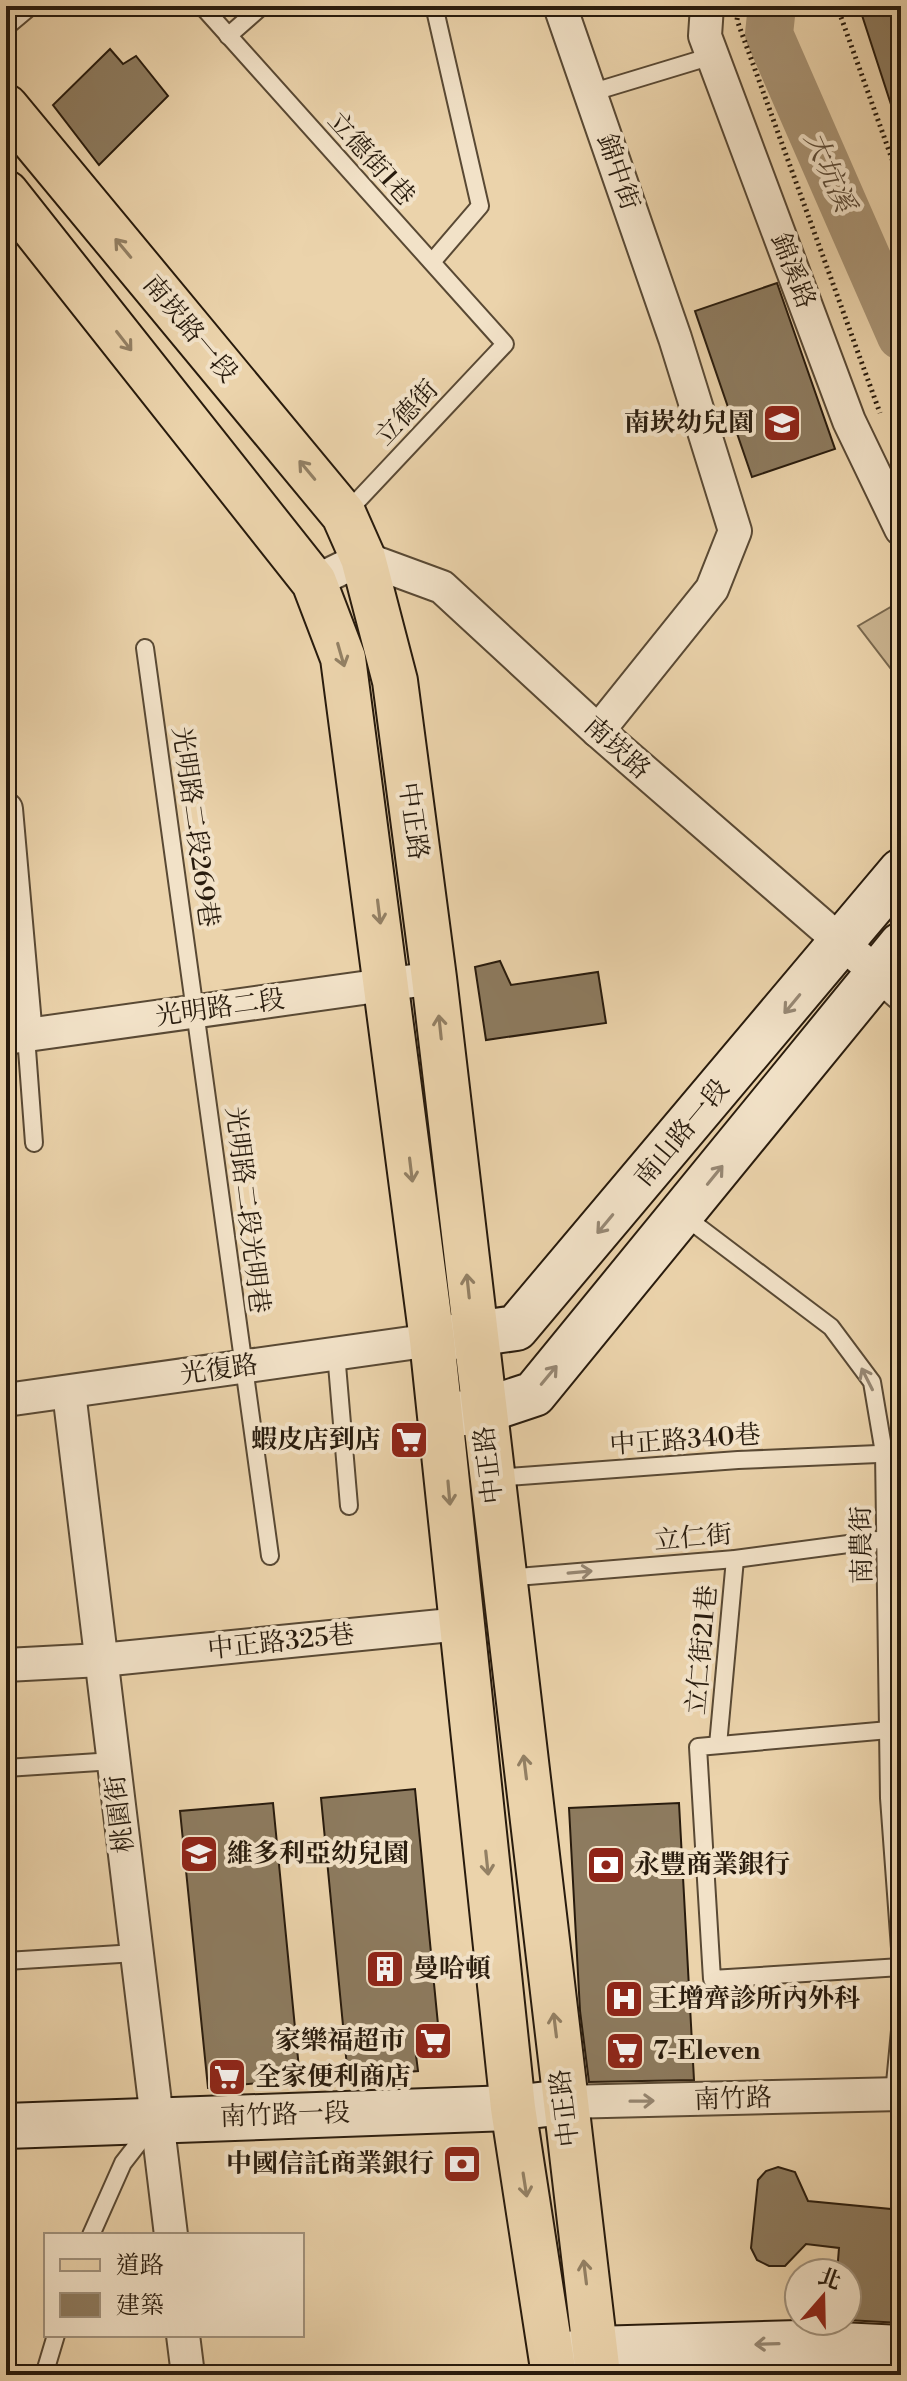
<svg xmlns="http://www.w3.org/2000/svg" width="907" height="2381" viewBox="0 0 907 2381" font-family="'Libre Bodoni','Noto Serif TC',serif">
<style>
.green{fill:#cab490;stroke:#79684e;stroke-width:2}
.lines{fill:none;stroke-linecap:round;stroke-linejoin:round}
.river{stroke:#a99475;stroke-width:48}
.building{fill:#8d7b5f;stroke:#281b0d;stroke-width:2}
.lane-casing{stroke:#594934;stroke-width:20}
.street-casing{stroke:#594934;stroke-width:36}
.secondary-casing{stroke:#281b0d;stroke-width:48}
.primary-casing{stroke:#281b0d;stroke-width:48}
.path{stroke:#281b0d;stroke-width:5;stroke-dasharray:2 4;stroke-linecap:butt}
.lane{stroke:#f2e2c8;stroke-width:16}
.street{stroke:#f2e2c8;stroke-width:32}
.secondary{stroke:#f2e2c8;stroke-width:44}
.primary{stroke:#ebd3ab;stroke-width:44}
.oneway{stroke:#938064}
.oneway2{stroke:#978874}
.labels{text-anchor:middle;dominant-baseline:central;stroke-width:8;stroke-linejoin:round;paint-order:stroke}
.street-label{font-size:26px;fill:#281b0d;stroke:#f2e2c8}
.poi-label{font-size:26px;font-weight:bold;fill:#281b0d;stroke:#f2e2c8;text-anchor:start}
.water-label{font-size:28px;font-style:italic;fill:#5c4b37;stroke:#f2e2c8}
</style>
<rect width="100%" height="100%" fill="#ebd3ab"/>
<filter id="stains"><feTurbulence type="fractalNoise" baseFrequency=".0025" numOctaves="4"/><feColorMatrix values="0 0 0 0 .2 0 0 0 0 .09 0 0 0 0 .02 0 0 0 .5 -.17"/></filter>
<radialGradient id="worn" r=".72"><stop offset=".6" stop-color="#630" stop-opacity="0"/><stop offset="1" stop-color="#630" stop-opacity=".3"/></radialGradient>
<polygon class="green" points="901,601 901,682 858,626"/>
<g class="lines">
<polyline class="river" points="772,6 769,34 901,336"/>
</g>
<g class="building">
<polygon points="859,6 901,6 901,126 898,126"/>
<polygon points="110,49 123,64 136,56 168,96 99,165 53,105"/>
<polygon points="777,283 835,449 752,477 695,311"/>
<polygon points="500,961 511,985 598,972 606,1023 486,1040 475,967"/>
<polygon points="415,1789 440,2045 415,2047 418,2071 348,2077 321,1798"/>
<polygon points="273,1803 300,2079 208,2088 180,1811"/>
<polygon points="679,1803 694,2080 589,2082 580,2011 569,1808"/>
<polygon points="778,2167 795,2172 808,2201 901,2210 901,2323 847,2320 847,2273 837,2273 839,2248 806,2244 785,2266 769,2266 757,2260 751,2248 758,2180 766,2171"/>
</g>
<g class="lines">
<g class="lane-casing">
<g id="lane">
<polyline points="202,6 505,344 346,513"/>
<polyline points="6,27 31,6"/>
<polyline points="228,36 262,6"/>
<polyline points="590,93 712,56"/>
<polyline points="432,262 480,206 435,10"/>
<polyline points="145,648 270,1556"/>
<polyline points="26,1036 34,1143"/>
<polyline points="684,1216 831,1327 872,1382 884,1453 889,1798 901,1962"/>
<polyline points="336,1353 349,1506"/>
<polyline points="495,1478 738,1460 901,1453"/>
<polyline points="506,1578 735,1559 886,1539"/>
<polyline points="889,1730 698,1747 712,1979 901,1967"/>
<polyline points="718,1745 735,1559"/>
<polyline points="6,1768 114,1761"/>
<polyline points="6,1961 136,1953"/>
<polyline points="894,2094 901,2020"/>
<polyline points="91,2235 123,2163 151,2127"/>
<polyline points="44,2375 56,2335"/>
</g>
</g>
<g class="street-casing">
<g id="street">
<polyline points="560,6 675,338 735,531 712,589 598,731"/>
<polyline points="707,6 705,36 849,421 901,529"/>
<polyline points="314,582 363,558 442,587 598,731 901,994"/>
<polyline points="6,809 26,1036"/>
<polyline points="6,1038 434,978"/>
<polyline points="69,1392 171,2235"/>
<polyline points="6,1400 432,1340"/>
<polyline points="6,1665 101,1660 461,1624"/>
<polyline points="564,2102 901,2094"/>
<polyline points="183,2335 188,2375"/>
</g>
</g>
<g class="secondary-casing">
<g id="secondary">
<polyline points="439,1339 516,1328 901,871"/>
<polyline points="447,1415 483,1411 534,1394 901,945"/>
<polyline points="6,2126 513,2108 564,2102"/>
<polyline points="556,2357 594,2349 799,2343 901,2348"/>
</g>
</g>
<g class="primary-casing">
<g id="primary">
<polyline points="6,107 344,515 363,558 395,681 434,978 598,2375"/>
<polyline points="6,193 314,582 343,658 432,1340 513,2108 554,2375"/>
</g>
</g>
<g class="path">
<polyline points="739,6 737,20 880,413"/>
<polyline points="837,6 901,184"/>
</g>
<use href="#lane" class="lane"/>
<use href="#street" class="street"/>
<use href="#secondary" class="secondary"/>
<use href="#primary" class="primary"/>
</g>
<defs><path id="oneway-shaft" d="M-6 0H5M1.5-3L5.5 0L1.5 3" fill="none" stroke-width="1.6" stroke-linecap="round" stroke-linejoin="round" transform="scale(2)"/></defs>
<g class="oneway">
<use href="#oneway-shaft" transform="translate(123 248) rotate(-130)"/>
<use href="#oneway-shaft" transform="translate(124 341) rotate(52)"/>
<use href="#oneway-shaft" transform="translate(307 470) rotate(-130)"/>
<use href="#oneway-shaft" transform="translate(341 655) rotate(74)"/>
<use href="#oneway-shaft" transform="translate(379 912) rotate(83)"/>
<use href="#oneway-shaft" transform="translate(440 1027) rotate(-96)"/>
<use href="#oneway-shaft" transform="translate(411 1170) rotate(83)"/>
<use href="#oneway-shaft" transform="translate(468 1286) rotate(-96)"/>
<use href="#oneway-shaft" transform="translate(449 1493) rotate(85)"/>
<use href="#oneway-shaft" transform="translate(525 1767) rotate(-97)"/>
<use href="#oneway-shaft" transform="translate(487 1863) rotate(84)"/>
<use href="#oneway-shaft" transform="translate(555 2025) rotate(-97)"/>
<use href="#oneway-shaft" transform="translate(525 2185) rotate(81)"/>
<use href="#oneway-shaft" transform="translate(585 2272) rotate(-97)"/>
</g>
<g class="oneway2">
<use href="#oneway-shaft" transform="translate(792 1004) rotate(130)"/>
<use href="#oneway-shaft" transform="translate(715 1175) rotate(-51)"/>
<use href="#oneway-shaft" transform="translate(605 1224) rotate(130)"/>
<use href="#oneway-shaft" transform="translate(549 1375) rotate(-50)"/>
<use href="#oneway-shaft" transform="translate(867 1379) rotate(-117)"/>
<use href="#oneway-shaft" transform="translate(580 1572) rotate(-5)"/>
<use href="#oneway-shaft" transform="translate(642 2101) rotate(-1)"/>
<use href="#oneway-shaft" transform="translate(767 2344) rotate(178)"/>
</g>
<defs>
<g id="school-square" transform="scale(2)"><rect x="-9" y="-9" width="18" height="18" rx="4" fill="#8f2418" stroke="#f2e2c8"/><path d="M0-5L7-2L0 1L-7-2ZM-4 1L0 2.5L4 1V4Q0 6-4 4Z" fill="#fff"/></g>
<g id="supermarket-square" transform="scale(2)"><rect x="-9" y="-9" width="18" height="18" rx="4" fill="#8f2418" stroke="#f2e2c8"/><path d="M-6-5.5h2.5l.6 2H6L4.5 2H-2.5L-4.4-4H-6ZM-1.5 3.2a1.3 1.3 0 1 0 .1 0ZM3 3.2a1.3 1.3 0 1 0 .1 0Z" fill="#fff"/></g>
<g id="bank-square" transform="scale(2)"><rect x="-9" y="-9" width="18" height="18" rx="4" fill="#8f2418" stroke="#f2e2c8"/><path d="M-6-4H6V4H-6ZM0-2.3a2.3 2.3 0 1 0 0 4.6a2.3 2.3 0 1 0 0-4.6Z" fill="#fff"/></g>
<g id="building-square" transform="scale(2)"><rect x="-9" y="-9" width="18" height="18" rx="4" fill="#8f2418" stroke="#f2e2c8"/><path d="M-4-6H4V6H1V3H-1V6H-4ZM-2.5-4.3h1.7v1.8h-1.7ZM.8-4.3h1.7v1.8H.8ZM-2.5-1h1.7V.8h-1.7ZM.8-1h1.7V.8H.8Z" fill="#fff"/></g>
<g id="hospital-square" transform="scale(2)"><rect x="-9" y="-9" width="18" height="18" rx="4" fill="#8f2418" stroke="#f2e2c8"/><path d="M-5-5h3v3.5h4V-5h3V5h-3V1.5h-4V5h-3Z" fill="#fff"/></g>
</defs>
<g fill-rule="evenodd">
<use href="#school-square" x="782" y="423"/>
<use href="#supermarket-square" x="409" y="1440"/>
<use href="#school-square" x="199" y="1854"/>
<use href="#bank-square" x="606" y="1865"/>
<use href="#building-square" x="385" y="1969"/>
<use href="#hospital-square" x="624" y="1999"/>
<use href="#supermarket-square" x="433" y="2041"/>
<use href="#supermarket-square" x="625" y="2051"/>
<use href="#supermarket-square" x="227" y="2077"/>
<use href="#bank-square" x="462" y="2164"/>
</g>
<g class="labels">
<g class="street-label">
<text transform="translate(371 159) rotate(48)">立德街1巷</text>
<text transform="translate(618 172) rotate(71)">錦中街</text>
<text transform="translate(793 271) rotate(69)">錦溪路</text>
<text transform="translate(190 329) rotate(50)">南崁路一段</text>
<text transform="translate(407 413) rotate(-47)">立德街</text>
<text transform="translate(617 748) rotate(42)">南崁路</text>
<text transform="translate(413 821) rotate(82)">中正路</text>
<text transform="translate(195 827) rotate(82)">光明路二段269巷</text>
<text transform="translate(220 1008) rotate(-8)">光明路二段</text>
<text transform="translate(682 1133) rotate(-50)">南山路一段</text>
<text transform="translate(247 1210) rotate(83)">光明路二段光明巷</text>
<text transform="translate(219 1370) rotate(-8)">光復路</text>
<text transform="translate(685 1440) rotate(-4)">中正路340巷</text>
<text transform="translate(489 1465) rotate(-97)">中正路</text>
<text transform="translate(693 1538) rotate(-5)">立仁街</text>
<text transform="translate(862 1545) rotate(-91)">南農街</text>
<text transform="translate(281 1642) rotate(-6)">中正路325巷</text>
<text transform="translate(702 1650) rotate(-85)">立仁街21巷</text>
<text transform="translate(120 1814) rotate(-97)">桃園街</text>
<text transform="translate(733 2099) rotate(-2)">南竹路</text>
<text transform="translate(565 2108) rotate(-97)">中正路</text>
<text transform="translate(285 2115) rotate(-2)">南竹路一段</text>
</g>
<g class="poi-label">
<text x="754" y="423" text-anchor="end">南崁幼兒園</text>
<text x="381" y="1440" text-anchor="end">蝦皮店到店</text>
<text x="227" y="1854">維多利亞幼兒園</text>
<text x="634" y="1865">永豐商業銀行</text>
<text x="413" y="1969">曼哈頓</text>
<text x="652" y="1999">王增齊診所內外科</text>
<text x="405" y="2041" text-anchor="end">家樂福超市</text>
<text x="653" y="2051">7-Eleven</text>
<text x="255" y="2077">全家便利商店</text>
<text x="434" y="2164" text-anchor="end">中國信託商業銀行</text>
</g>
<g class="water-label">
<text transform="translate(829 172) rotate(66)">大坑溪</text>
</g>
</g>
<rect width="907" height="2381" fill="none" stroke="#ebd3ab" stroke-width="32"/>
<rect x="8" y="8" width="891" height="2365" fill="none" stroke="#281b0d" stroke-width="4"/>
<rect x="16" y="16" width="875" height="2349" fill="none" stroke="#281b0d" stroke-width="2"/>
<rect x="44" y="2233" width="260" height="104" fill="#f2e2c8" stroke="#a1927d" stroke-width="2"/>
<rect x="60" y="2259" width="40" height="12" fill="#ebd3ab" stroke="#a1927d" stroke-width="2"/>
<text x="116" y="2273" font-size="24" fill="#281b0d">道路</text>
<rect x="60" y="2293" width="40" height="24" fill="#8d7b5f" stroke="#a1927d" stroke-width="2"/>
<text x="116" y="2313" font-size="24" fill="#281b0d">建築</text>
<g transform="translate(823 2297) rotate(20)"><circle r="38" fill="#f2e2c8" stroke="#a1927d" stroke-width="2"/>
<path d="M0-6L14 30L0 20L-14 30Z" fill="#8f2418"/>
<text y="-12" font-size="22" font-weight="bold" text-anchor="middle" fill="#281b0d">北</text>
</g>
<rect width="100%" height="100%" filter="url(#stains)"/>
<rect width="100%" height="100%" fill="url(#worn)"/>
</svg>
